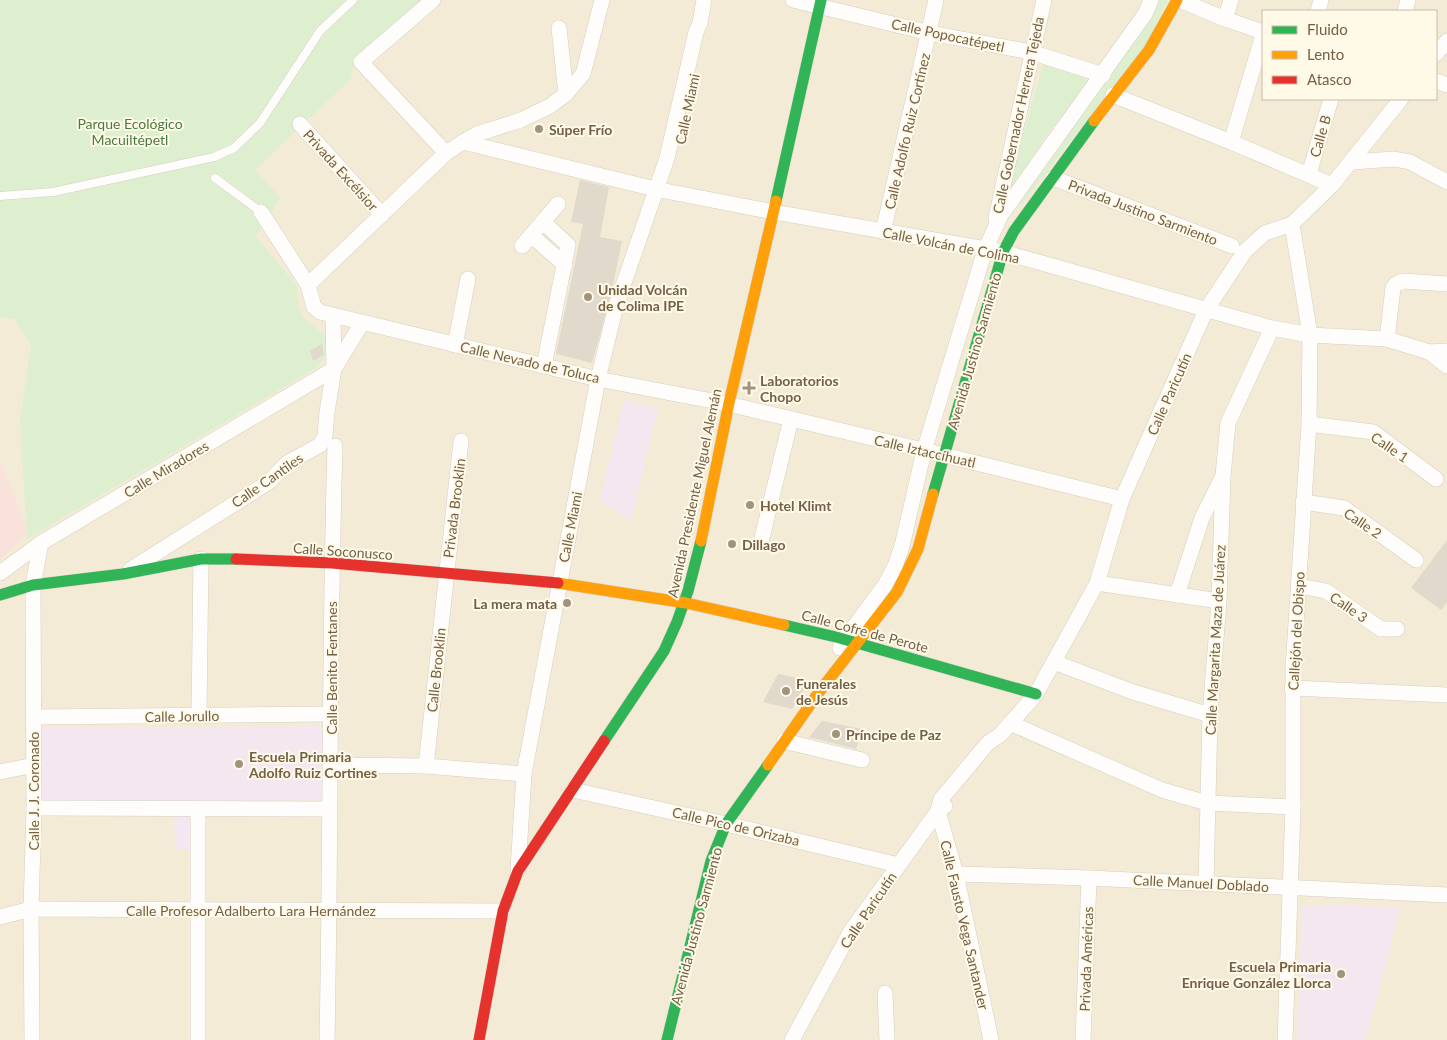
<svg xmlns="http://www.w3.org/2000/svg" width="1447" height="1040" viewBox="0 0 1447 1040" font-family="Lato,sans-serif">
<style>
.residential{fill:#f3ebd6;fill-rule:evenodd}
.education{fill:#f5e7f0}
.medical{fill:#fae2dc}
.green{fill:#deefd0}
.building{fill:#e1d9cb}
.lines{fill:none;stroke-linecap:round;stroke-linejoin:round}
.lane-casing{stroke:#d6cfc2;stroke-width:9}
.street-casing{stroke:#d6cfc2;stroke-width:16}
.fast-casing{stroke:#d7d0c3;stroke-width:12}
.slow-casing{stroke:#d7d0c3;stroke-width:12}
.jam-casing{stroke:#d7d0c3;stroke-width:12}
.lane{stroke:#fefdfb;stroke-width:8}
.street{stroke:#fefdfb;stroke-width:15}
.fast{stroke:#30b455;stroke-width:11}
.slow{stroke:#ff9f0a;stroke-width:11}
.jam{stroke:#e5322d;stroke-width:11}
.poi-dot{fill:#a2937e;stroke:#fffae8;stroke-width:2}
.labels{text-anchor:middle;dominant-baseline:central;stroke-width:4;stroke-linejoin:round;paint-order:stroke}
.street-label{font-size:14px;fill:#755f46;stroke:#fffae8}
.park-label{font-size:14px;fill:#467c3e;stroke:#fffae8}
.poi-label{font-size:14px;font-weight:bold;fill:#755f46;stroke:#fffae8;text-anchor:start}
</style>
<rect width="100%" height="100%" fill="#f7f3e6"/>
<path class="residential" d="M0,0H1447V1040H0ZM1263,11H1436V99H1263Z"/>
<g class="education">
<polygon points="624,400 658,408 631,521 600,500"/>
<polygon points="322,726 323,800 39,803 38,728"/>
<polygon points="174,813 191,813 191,849 175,850"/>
<polygon points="1302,905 1400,907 1366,1040 1297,1040"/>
</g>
<polygon class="medical" points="0,461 29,531 0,560"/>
<g class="green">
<polygon points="0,0 436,0 353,66 351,79 255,170 280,197 256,237 297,286 298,308 307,321 325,335 331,350 316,368 27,539 20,421 31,344 14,319 0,317"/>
<polygon points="1159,0 1168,0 1146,44 1021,205 1016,200 1137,38"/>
<polygon points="1044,61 1090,80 1045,137 1004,200"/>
</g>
<g class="building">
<polygon points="580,180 609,187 600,237 622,241 612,290 592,363 556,354 583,224 571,222"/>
<polygon points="322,344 324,355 313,361 310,351"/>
<polygon points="1447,540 1447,602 1441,610 1411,588"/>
<polygon points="778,674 809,680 792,709 763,702"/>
<polygon points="822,721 862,729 856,749 809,737"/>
</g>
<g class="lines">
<g class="lane-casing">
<g id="lane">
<polyline points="215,178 261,212"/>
<polyline points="0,196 53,192 214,157 234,148 260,123 320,31 353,0"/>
</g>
</g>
<g class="street-casing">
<g id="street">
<polyline points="433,0 361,62 446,153"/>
<polyline points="793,0 930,33 1031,52 1103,75"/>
<polyline points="1180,0 1225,19 1263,32"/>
<polyline points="1318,11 1321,0"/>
<polyline points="1405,11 1408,0"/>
<polyline points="1225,19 1231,0"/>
<polyline points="559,28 566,94"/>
<polyline points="1436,54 1447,41"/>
<polyline points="1436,81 1447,85"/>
<polyline points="1113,95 1231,142 1332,185"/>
<polyline points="300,124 382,215"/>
<polyline points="463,142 655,189 774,212 1003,252 1272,328 1310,335 1387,339 1429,352 1447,351"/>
<polyline points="1231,142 1263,35"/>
<polyline points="1352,162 1394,159 1410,162 1447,182"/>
<polyline points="1309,174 1331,99"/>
<polyline points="1053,178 1232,246"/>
<polyline points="261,212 308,285 314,307 320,312 598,379 728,404 944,455 1122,499"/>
<polyline points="996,218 1044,0"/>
<polyline points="543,222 568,245 544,366"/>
<polyline points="883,232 936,0"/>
<polyline points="531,235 565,265"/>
<polyline points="522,246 558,204"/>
<polyline points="308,285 446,153 463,142 477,134 521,120 550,106 566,94 583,74 602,0"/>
<polyline points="1387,339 1393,288 1396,284 1403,281 1447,284"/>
<polyline points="455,345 468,279"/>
<polyline points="1429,352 1447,366"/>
<polyline points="1309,424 1373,432 1436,479"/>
<polyline points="1303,502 1344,508 1416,560"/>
<polyline points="762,538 791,419"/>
<polyline points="131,569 269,482 287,463 320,445 325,436 327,412 334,369 333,316"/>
<polyline points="0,573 41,543 334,369 362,323"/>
<polyline points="1097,583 1219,601"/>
<polyline points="1299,586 1326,591 1381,629 1397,629"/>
<polyline points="1177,595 1202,518 1221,480"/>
<polyline points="840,648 845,639 885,585 895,566 902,546 924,451 985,250 1001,215 1145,14 1151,0"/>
<polyline points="1054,662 1133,692 1210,715"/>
<polyline points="1292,688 1447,695"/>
<polyline points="199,715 201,559"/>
<polyline points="34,717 330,714"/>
<polyline points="1010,723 1162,790 1207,803 1293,807"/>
<polyline points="784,741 862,760"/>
<polyline points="331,765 426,766 524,774"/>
<polyline points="426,766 461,441"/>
<polyline points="0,772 34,765"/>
<polyline points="573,790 726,824 899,865"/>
<polyline points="34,808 329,809"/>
<polyline points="198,810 198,1040"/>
<polyline points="938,811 941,799 988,743 1000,735 1036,694 1097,583 1122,499 1206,310 1245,251 1265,233 1292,224 1332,185 1401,99"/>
<polyline points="938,811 956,874 991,1040"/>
<polyline points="518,870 524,774 598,379 616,306 667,158 696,32 700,23 704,0"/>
<polyline points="956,874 1089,878 1447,895"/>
<polyline points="1206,884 1210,715 1219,601 1223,476 1228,423 1272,328"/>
<polyline points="0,917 31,909 503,911"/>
<polyline points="885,993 887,1040"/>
<polyline points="32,1040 31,909 34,808 33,585 41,543"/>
<path d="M327,1040C331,842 329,644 335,446"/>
<polyline points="792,1040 851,931 938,811 945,806"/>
<polyline points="1083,1040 1089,878"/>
<polyline points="1285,1040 1293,807 1293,669 1309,424 1310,335 1292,224"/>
</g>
</g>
<g class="fast-casing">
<g id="fast">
<polyline points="776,201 821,0"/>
<polyline points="933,494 1003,252 1014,231 1094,121"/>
<polyline points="0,595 33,585 123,574 201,559 236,559"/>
<polyline points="784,625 836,637 1036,694"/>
<polyline points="604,741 664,651 677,622 688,591 701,541"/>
<polyline points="667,1040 711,861 726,824 768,765"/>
</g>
</g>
<g class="slow-casing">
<g id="slow">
<polyline points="1094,121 1149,50 1177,0"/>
<polyline points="701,541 729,403 776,201"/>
<polyline points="558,583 686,603 784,625"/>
<polyline points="768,765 819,692 897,592 918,549 933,494"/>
</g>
</g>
<g class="jam-casing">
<g id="jam">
<polyline points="236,559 332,563 558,583"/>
<polyline points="479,1040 503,911 518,871 604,741"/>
</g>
</g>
<use href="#lane" class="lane"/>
<use href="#street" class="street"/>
<use href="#fast" class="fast"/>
<use href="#slow" class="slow"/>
<use href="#jam" class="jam"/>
</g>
<g class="poi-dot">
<circle cx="539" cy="129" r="5"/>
<circle cx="588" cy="297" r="5"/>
<path d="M746.5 380.5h5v5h5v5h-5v5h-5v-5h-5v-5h5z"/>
<circle cx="750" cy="505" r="5"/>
<circle cx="732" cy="544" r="5"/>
<circle cx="567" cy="603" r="5"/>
<circle cx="786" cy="691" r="5"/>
<circle cx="836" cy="734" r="5"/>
<circle cx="239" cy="764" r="5"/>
<circle cx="1341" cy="974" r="5"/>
</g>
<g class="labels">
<g class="street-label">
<text transform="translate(948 35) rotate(12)">Calle Popocatépetl</text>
<text transform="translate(687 109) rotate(-78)">Calle Miami</text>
<text transform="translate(1018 115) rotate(-78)">Calle Gobernador Herrera Tejeda</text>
<text transform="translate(907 131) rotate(-77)">Calle Adolfo Ruiz Cortínez</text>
<text transform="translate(1320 136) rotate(-74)">Calle B</text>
<text transform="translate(341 170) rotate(48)">Privada Excélsior</text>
<text transform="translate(1143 212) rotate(21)">Privada Justino Sarmiento</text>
<text transform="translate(951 245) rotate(11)">Calle Volcán de Colima</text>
<text transform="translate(974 351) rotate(-74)">Avenida Justino Sarmiento</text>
<text transform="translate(530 362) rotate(13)">Calle Nevado de Toluca</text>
<text transform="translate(1169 394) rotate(-66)">Calle Paricutín</text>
<text transform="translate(1390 447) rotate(34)">Calle 1</text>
<text transform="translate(925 451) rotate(13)">Calle Iztaccíhuatl</text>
<text transform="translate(166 469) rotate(-31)">Calle Miradores</text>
<text transform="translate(267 480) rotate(-35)">Calle Cantiles</text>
<text transform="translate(694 493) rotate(-78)">Avenida Presidente Miguel Alemán</text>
<text transform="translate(454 508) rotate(-83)">Privada Brooklin</text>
<text transform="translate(1363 523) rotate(34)">Calle 2</text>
<text transform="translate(570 527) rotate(-79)">Calle Miami</text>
<text transform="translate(343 551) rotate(4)">Calle Soconusco</text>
<text transform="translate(1349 607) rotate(34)">Calle 3</text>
<text transform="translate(865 631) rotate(15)">Calle Cofre de Perote</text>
<text transform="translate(1296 631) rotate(-87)">Callejón del Obispo</text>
<text transform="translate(1215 640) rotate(-87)">Calle Margarita Maza de Juárez</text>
<text transform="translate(331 668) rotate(-90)">Calle Benito Fentanes</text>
<text transform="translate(436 670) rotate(-84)">Calle Brooklin</text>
<text transform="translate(182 716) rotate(-1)">Calle Jorullo</text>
<text transform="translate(33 791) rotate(-90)">Calle J. J. Coronado</text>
<text transform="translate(736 826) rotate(13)">Calle Pico de Orizaba</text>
<text transform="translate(1201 883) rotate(3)">Calle Manuel Doblado</text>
<text x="251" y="910">Calle Profesor Adalberto Lara Hernández</text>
<text transform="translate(868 910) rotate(-56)">Calle Paricutín</text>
<text transform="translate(965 925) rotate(77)">Calle Fausto Vega Santander</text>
<text transform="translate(696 926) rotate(-75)">Avenida Justino Sarmiento</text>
<text transform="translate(1086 959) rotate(-88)">Privada Américas</text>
</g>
<g class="park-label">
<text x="130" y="123">Parque Ecológico<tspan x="130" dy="16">Macuiltépetl</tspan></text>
</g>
<g class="poi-label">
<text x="549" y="129">Súper Frío</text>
<text x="598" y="289">Unidad Volcán<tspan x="598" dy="16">de Colima IPE</tspan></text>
<text x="760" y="380">Laboratorios<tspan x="760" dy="16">Chopo</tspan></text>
<text x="760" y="505">Hotel Klimt</text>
<text x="742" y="544">Dillago</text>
<text x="557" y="603" text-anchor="end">La mera mata</text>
<text x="796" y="683">Funerales<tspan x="796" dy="16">de Jesús</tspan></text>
<text x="846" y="734">Príncipe de Paz</text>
<text x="249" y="756">Escuela Primaria<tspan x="249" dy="16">Adolfo Ruiz Cortines</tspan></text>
<text x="1331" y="966" text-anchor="end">Escuela Primaria<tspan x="1331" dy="16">Enrique González Llorca</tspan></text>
</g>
</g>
<rect x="1262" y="10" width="175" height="90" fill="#fffae8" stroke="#c8bca7"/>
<rect x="1272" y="26" width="25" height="8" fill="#30b455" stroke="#c8bca7"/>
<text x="1307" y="35" font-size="15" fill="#755f46">Fluido</text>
<rect x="1272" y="51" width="25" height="8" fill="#ff9f0a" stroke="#c8bca7"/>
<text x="1307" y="60" font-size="15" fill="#755f46">Lento</text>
<rect x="1272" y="76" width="25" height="8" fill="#e5322d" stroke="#c8bca7"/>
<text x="1307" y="85" font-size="15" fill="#755f46">Atasco</text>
</svg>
